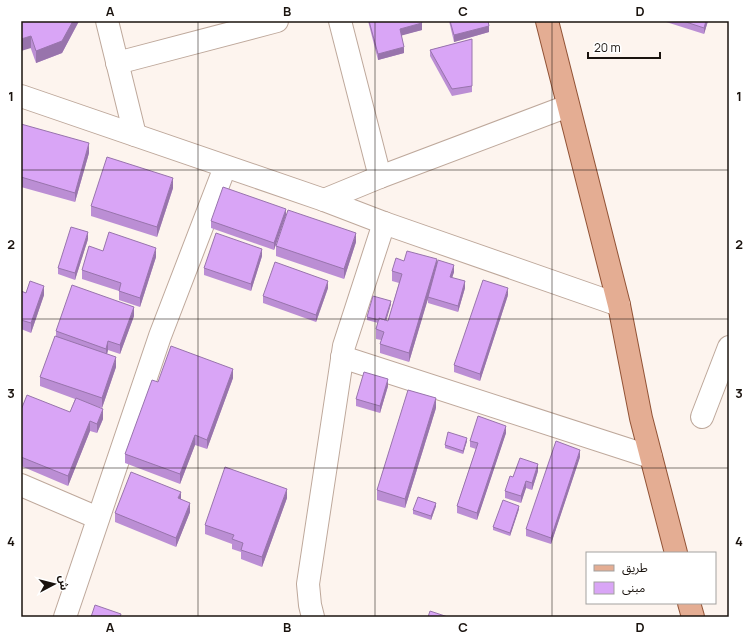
<svg xmlns="http://www.w3.org/2000/svg" width="750" height="638" viewBox="0 0 750 638" font-family="Manrope,'Noto Sans Arabic',sans-serif">
<style>
.lines{fill:none;stroke-linecap:round;stroke-linejoin:round}
.minor-casing{stroke:#bea89b;stroke-width:24}
.major-casing{stroke:#925336;stroke-width:24}
.minor{stroke:#fff;stroke-width:22}
.major{stroke:#e4ad93;stroke-width:22}
.wall{fill:#bb8ed4}
.shaded-wall{fill:#9874ac}
.building{fill:#d9a5f6;stroke:#9874ac}
.grid{fill:none;stroke:#1a130e;stroke-width:1;stroke-opacity:0.55}
.neatline{fill:none;stroke:#1a130e;stroke-width:1.5}
.grid-label{font-size:13px;text-anchor:middle;font-weight:bold;fill:#1a130e}
</style>
<rect width="100%" height="100%" fill="#fdf4ee"/>
<g class="lines">
<g class="minor-casing">
<g id="minor">
<polyline points="107,21 135,135"/>
<polyline points="340,21 380,177"/>
<polyline points="117,63 277,21"/>
<polyline points="21,96 324,200 384,223 619,305"/>
<polyline points="324,200 380,177 568,106"/>
<polyline points="342,357 651,457"/>
<polyline points="702,417 729,347"/>
<polyline points="21,485 98,518"/>
<polyline points="65,617 160,336 225,167"/>
<polyline points="313,617 310,605 308,584 344,346 384,223"/>
</g>
</g>
<g class="major-casing">
<g id="major">
<polyline points="547,21 619,305 641,418 676,553"/>
<polyline points="689,603 693,617"/>
</g>
</g>
<use href="#minor" class="minor"/>
<use href="#major" class="major"/>
</g>
<g class="wall">
<polygon points="21,21 79,21 62,53 36,63"/>
<polygon points="368,21 421,21 422,30 401,35 404,53 378,60"/>
<polygon points="449,21 488,21 489,32 454,42"/>
<polygon points="663,21 708,21 704,34"/>
<polygon points="472,39 472,92 452,96 430,56 430,50"/>
<polygon points="21,124 89,153 75,202 21,187"/>
<polygon points="173,188 157,237 91,216 91,206"/>
<polygon points="286,215 274,250 211,228 211,221"/>
<polygon points="88,239 75,280 58,274 58,268"/>
<polygon points="356,242 344,279 276,256 276,246"/>
<polygon points="262,256 251,291 204,275 204,268"/>
<polygon points="156,257 140,307 119,300 119,291 82,279 82,270"/>
<polygon points="404,261 437,265 454,272 452,278 465,288 458,312 428,303 428,298 409,362 380,353 380,344 381,340 376,339 376,329 378,323 367,320 367,317 391,304 386,320 388,321 399,283 392,281 392,271"/>
<polygon points="328,288 316,322 263,303 263,296"/>
<polygon points="21,291 26,293 44,295 31,333 21,329"/>
<polygon points="508,295 480,381 454,372 454,365"/>
<polygon points="134,316 120,354 108,350 107,354 116,367 102,408 86,403 103,419 97,433 90,431 68,486 21,466 21,410 70,412 75,399 40,386 40,377 56,336 56,331"/>
<polygon points="233,378 207,449 195,445 180,484 125,463 125,454 158,382"/>
<polygon points="388,386 380,413 356,406 356,399"/>
<polygon points="436,408 405,508 377,500 377,490"/>
<polygon points="506,433 477,520 457,513 457,506 476,449 470,447 470,441"/>
<polygon points="467,441 463,454 445,448 445,445"/>
<polygon points="580,457 551,544 526,536 526,529"/>
<polygon points="538,471 532,490 526,488 521,503 505,498 505,491 513,477"/>
<polygon points="287,498 262,567 241,559 241,552 232,549 232,544 205,534 205,525"/>
<polygon points="181,499 190,512 176,547 115,522 115,513"/>
<polygon points="436,506 431,520 413,514 413,510"/>
<polygon points="519,509 510,536 493,530 493,527"/>
</g>
<g class="shaded-wall">
<polygon points="73,21 79,21 62,53 36,63 36,51"/>
<polygon points="706,21 708,21 704,34 704,28"/>
<polygon points="422,23 422,30 400,36 400,29"/>
<polygon points="489,26 489,32 454,42 454,35"/>
<polygon points="31,36 31,48 21,51 21,39"/>
<polygon points="404,47 404,53 378,60 378,54"/>
<polygon points="89,143 89,153 75,202 75,193"/>
<polygon points="173,178 173,188 157,237 157,227"/>
<polygon points="286,209 286,215 274,250 274,243"/>
<polygon points="88,232 88,239 75,280 75,273"/>
<polygon points="356,233 356,242 344,279 344,269"/>
<polygon points="156,248 156,257 140,307 140,298"/>
<polygon points="262,249 262,256 251,291 251,284"/>
<polygon points="437,259 437,269 409,362 409,353"/>
<polygon points="454,265 454,272 450,284 450,277"/>
<polygon points="328,281 328,288 316,322 316,315"/>
<polygon points="465,281 465,288 458,312 458,306"/>
<polygon points="44,286 44,295 31,333 31,323"/>
<polygon points="508,288 508,295 480,381 480,374"/>
<polygon points="391,301 391,304 385,325 385,322"/>
<polygon points="134,307 134,316 120,354 120,345"/>
<polygon points="108,341 108,350 106,358 106,349"/>
<polygon points="116,357 116,367 102,408 102,398"/>
<polygon points="233,369 233,378 207,449 207,440"/>
<polygon points="388,379 388,386 380,413 380,406"/>
<polygon points="436,398 436,408 405,508 405,499"/>
<polygon points="103,409 103,419 97,433 97,424"/>
<polygon points="90,421 90,431 68,486 68,476"/>
<polygon points="506,426 506,433 477,520 477,513"/>
<polygon points="195,435 195,445 180,484 180,474"/>
<polygon points="467,438 467,441 463,454 463,451"/>
<polygon points="580,450 580,457 551,544 551,538"/>
<polygon points="538,464 538,471 532,490 532,483"/>
<polygon points="526,481 526,488 521,503 521,496"/>
<polygon points="287,489 287,498 262,567 262,557"/>
<polygon points="181,492 181,502 178,498"/>
<polygon points="190,503 190,512 176,547 176,538"/>
<polygon points="436,503 436,506 431,520 431,516"/>
<polygon points="519,506 519,509 510,536 510,533"/>
</g>
<g class="building">
<polygon points="21,21 73,21 62,41 36,51 31,36 21,39"/>
<polygon points="369,21 421,21 422,23 400,29 404,47 378,54"/>
<polygon points="450,21 488,21 489,26 454,35"/>
<polygon points="683,21 706,21 704,28"/>
<polygon points="472,39 472,86 452,89 430,50"/>
<polygon points="21,124 89,143 75,193 21,177"/>
<polygon points="107,157 173,178 157,227 91,206"/>
<polygon points="223,187 286,209 274,243 211,221"/>
<polygon points="288,210 356,233 344,269 276,246"/>
<polygon points="71,227 88,232 75,273 58,268"/>
<polygon points="109,232 156,248 140,298 119,291 121,283 82,270 89,246 103,251"/>
<polygon points="216,233 262,249 251,284 204,268"/>
<polygon points="407,251 437,259 409,353 380,344 384,332 376,329 379,318 388,321 402,274 392,271 396,258 404,261"/>
<polygon points="438,260 454,265 450,277 465,281 458,306 428,297"/>
<polygon points="275,262 328,281 316,315 263,296"/>
<polygon points="483,280 508,288 480,374 454,365"/>
<polygon points="30,281 44,286 31,323 21,320 21,291 26,293"/>
<polygon points="72,285 134,307 120,345 108,341 106,349 56,331"/>
<polygon points="373,296 391,301 385,320 379,318 379,320 367,317"/>
<polygon points="55,336 116,357 102,398 40,377"/>
<polygon points="171,346 233,369 207,440 195,435 180,474 125,454 152,380 158,382"/>
<polygon points="364,372 388,379 380,406 356,399"/>
<polygon points="408,390 436,398 405,499 377,490"/>
<polygon points="27,395 70,412 76,398 103,409 97,424 90,421 68,476 21,457 21,410"/>
<polygon points="478,416 506,426 477,513 457,506 478,443 470,441"/>
<polygon points="448,432 467,438 463,451 445,445"/>
<polygon points="556,441 580,450 551,538 526,529"/>
<polygon points="520,458 538,464 532,483 526,481 521,496 505,491 510,476 513,477"/>
<polygon points="225,467 287,489 262,557 241,550 243,543 232,539 234,535 205,525"/>
<polygon points="131,472 181,492 178,498 190,503 176,538 115,513"/>
<polygon points="418,497 436,503 431,516 413,510"/>
<polygon points="503,500 519,506 510,533 493,527"/>
<polygon points="95,605 121,614 120,617 91,617"/>
<polygon points="430,611 448,617 428,617"/>
</g>
<path class="grid" d="M198,21V617M375,21V617M552,21V617M21,170H729M21,319H729M21,468H729"/>
<rect width="750" height="638" fill="none" stroke="#ffffff" stroke-width="44"/>
<rect x="586" y="552" width="130" height="52" fill="#ffffff" stroke="#a3a19f"/>
<rect x="594" y="565" width="20" height="6" fill="#e4ad93" stroke="#a3a19f"/>
<text x="622" y="572" font-size="12" fill="#1a130e">طريق</text>
<rect x="594" y="582" width="20" height="12" fill="#d9a5f6" stroke="#a3a19f"/>
<text x="622" y="592" font-size="12" fill="#1a130e">مبنى</text>
<g transform="translate(54 584) rotate(83)" stroke="#ffffff" stroke-width="3" paint-order="stroke">
<path d="M0-3L7 15L0 10L-7 15Z" fill="#1a130e"/>
<text y="-6" font-size="11" font-weight="bold" text-anchor="middle" fill="#1a130e">ش</text>
</g>
<path d="M588 52v6h72v-6" fill="none" stroke="#1a130e" stroke-width="2"/>
<text x="594" y="52" font-size="12" fill="#1a130e" stroke="#ffffff" stroke-width="3" paint-order="stroke">20 m</text>
<rect x="22" y="22" width="706" height="594" class="neatline"/>
<g class="grid-label">
<text x="110" y="16">A</text>
<text x="287" y="16">B</text>
<text x="463" y="16">C</text>
<text x="640" y="16">D</text>
<text x="11" y="101">1</text>
<text x="739" y="101">1</text>
<text x="11" y="249">2</text>
<text x="739" y="249">2</text>
<text x="11" y="398">3</text>
<text x="739" y="398">3</text>
<text x="11" y="546">4</text>
<text x="739" y="546">4</text>
<text x="110" y="632">A</text>
<text x="287" y="632">B</text>
<text x="463" y="632">C</text>
<text x="640" y="632">D</text>
</g>
</svg>
